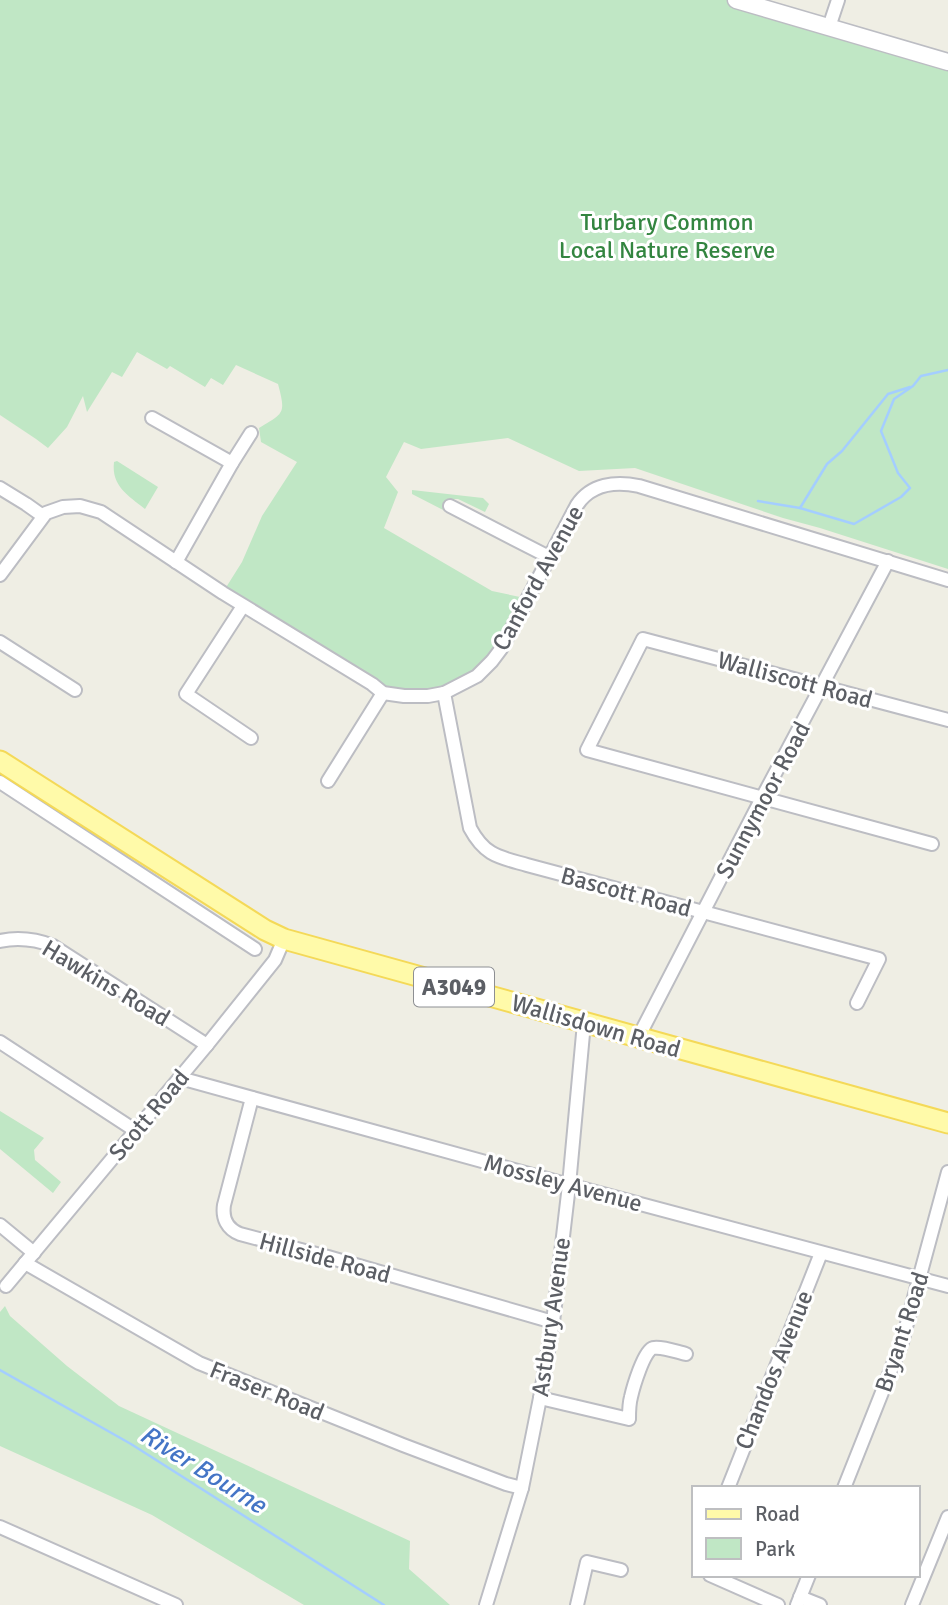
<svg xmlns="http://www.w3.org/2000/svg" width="948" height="1605" viewBox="0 0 948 1605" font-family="Signika,sans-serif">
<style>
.green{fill:#c0e7c5}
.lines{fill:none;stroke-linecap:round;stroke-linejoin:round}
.stream{stroke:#a4ceff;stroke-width:2.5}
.minor-casing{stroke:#bcbdc3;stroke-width:16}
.tertiary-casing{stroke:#bcbdc3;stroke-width:19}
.primary-casing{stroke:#f4d958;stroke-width:23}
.minor{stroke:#fff;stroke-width:12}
.tertiary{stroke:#fff;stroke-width:16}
.primary{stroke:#fffaa9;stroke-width:19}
.labels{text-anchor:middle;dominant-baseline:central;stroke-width:6;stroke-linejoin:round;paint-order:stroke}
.shield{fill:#fff;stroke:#8d8f93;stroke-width:2}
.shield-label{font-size:23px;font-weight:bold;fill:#5c5f65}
.park-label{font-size:24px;fill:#338540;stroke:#fff}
.street-label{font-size:24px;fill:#5c5f65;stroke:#fff}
.water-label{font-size:26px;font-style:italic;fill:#4475c6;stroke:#fff}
</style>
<rect width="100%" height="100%" fill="#efeee4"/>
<g class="green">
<path d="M0,0H736L948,62V569L820,528L783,518L635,468L579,471L508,438L421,449L404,442L386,477L398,492L384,528L492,591L520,597L497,647L474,673L443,688L425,690L388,688L244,602L225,589L242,562L262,516L297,462L261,442L259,428C284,413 286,414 278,384L236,365L223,385L211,378L205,387L170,366L167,369L137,352L122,377L112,372L87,412L83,396L67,427L48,448L36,439L0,415Z"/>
<path d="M117,461L158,487L145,509C129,496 111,486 114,462Z"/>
<polygon points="412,490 483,498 489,504 485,512 458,499 454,499 447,512 412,494"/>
<polygon points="0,1111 44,1138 34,1150 35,1160 61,1182 53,1193 0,1149"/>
<polygon points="5,1306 10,1316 67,1366 119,1406 410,1541 409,1569 450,1605 304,1605 152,1515 0,1446 0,1312"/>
</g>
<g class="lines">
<g class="stream">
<polyline points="758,501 800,508 854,524 901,497 910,488 898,473 881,431 894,399 913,386 921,376 948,370"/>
<polyline points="800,508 827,464 842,451 888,394 910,387"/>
<polyline points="0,1370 131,1444 384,1605"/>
</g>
<g class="minor-casing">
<g id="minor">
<polyline points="829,27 838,0"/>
<polyline points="152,418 232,463"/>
<polyline points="0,488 26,504 43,516"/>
<polyline points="450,506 549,557"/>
<polyline points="176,562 232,463 251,433"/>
<path d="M0,575L46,513L63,507L80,506L101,512L223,593L372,684L383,693L404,696H428L444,693L477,676L492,661L501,649L577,505C591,484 615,481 639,486L948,580"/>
<polyline points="243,606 186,694 251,738"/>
<polyline points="0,642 75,690"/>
<path d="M444,693L470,828C485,856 499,857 527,865L879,959L857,1003"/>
<polyline points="328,781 383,693"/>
<polyline points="0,782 255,949"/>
<polyline points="932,844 587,750 643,639 948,720"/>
<path d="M0,941C19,937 35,939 53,946L207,1045"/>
<polyline points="638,1038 762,798 888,561"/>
<polyline points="0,1042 136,1131"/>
<polyline points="180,1078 569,1185 948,1286"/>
<path d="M252,1098L224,1205C222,1218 227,1229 240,1234L328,1257L553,1322"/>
<polyline points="0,1225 34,1253"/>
<polyline points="25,1263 199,1363 403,1445 506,1484 522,1488"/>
<polyline points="6,1286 207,1045 275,960 284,939"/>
<path d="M540,1398L629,1419C629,1412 629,1404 631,1397C633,1388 644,1350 653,1348C662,1346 677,1352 686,1354"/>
<polyline points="728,1488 821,1253"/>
<polyline points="844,1488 902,1342 948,1172"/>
<polyline points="0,1527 176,1605"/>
<polyline points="710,1575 778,1605"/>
<polyline points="800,1597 820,1605"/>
<polyline points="486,1605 522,1488 540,1398 553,1322 569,1185 584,1023"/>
<polyline points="577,1605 587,1562 621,1570"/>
<polyline points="797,1605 809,1575"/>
<polyline points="912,1605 948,1517"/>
</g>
</g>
<g class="tertiary-casing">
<polyline id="tertiary" points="736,0 948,62"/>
</g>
<g class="primary-casing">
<polyline id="primary" points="0,761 265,930 284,939 948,1123"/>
</g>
<use href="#minor" class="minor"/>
<use href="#tertiary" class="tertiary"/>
<use href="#primary" class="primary"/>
</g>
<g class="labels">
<rect class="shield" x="414" y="967.5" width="80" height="39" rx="5"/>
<g class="shield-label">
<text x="454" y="987">A3049</text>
</g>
<g class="park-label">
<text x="667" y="222">Turbary Common<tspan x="667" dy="28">Local Nature Reserve</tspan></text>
</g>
<g class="street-label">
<text transform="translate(538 578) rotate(-61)">Canford Avenue</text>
<text transform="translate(795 680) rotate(15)">Walliscott Road</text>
<text transform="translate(763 800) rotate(-62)">Sunnymoor Road</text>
<text transform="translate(626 892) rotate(15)">Bascott Road</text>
<text transform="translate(106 983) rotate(31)">Hawkins Road</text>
<text transform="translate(596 1026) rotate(16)">Wallisdown Road</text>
<text transform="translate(149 1115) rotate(-50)">Scott Road</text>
<text transform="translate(563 1183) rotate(15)">Mossley Avenue</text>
<text transform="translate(325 1258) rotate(15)">Hillside Road</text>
<text transform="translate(551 1317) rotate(-82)">Astbury Avenue</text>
<text transform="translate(902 1332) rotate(-72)">Bryant Road</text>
<text transform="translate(774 1370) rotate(-68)">Chandos Avenue</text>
<text transform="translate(267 1391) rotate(22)">Fraser Road</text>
</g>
<g class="water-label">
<text transform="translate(203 1470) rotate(32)">River Bourne</text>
</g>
</g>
<rect x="692" y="1486" width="228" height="91" fill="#ffffff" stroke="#bebfc1" stroke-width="2"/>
<rect x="706" y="1509" width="35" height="10" fill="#fffaa9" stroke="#bebfc1" stroke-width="2"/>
<text x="755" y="1521" font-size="21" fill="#5c5f65">Road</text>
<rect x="706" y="1538" width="35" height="21" fill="#c0e7c5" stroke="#bebfc1" stroke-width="2"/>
<text x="755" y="1556" font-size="21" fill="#5c5f65">Park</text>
</svg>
